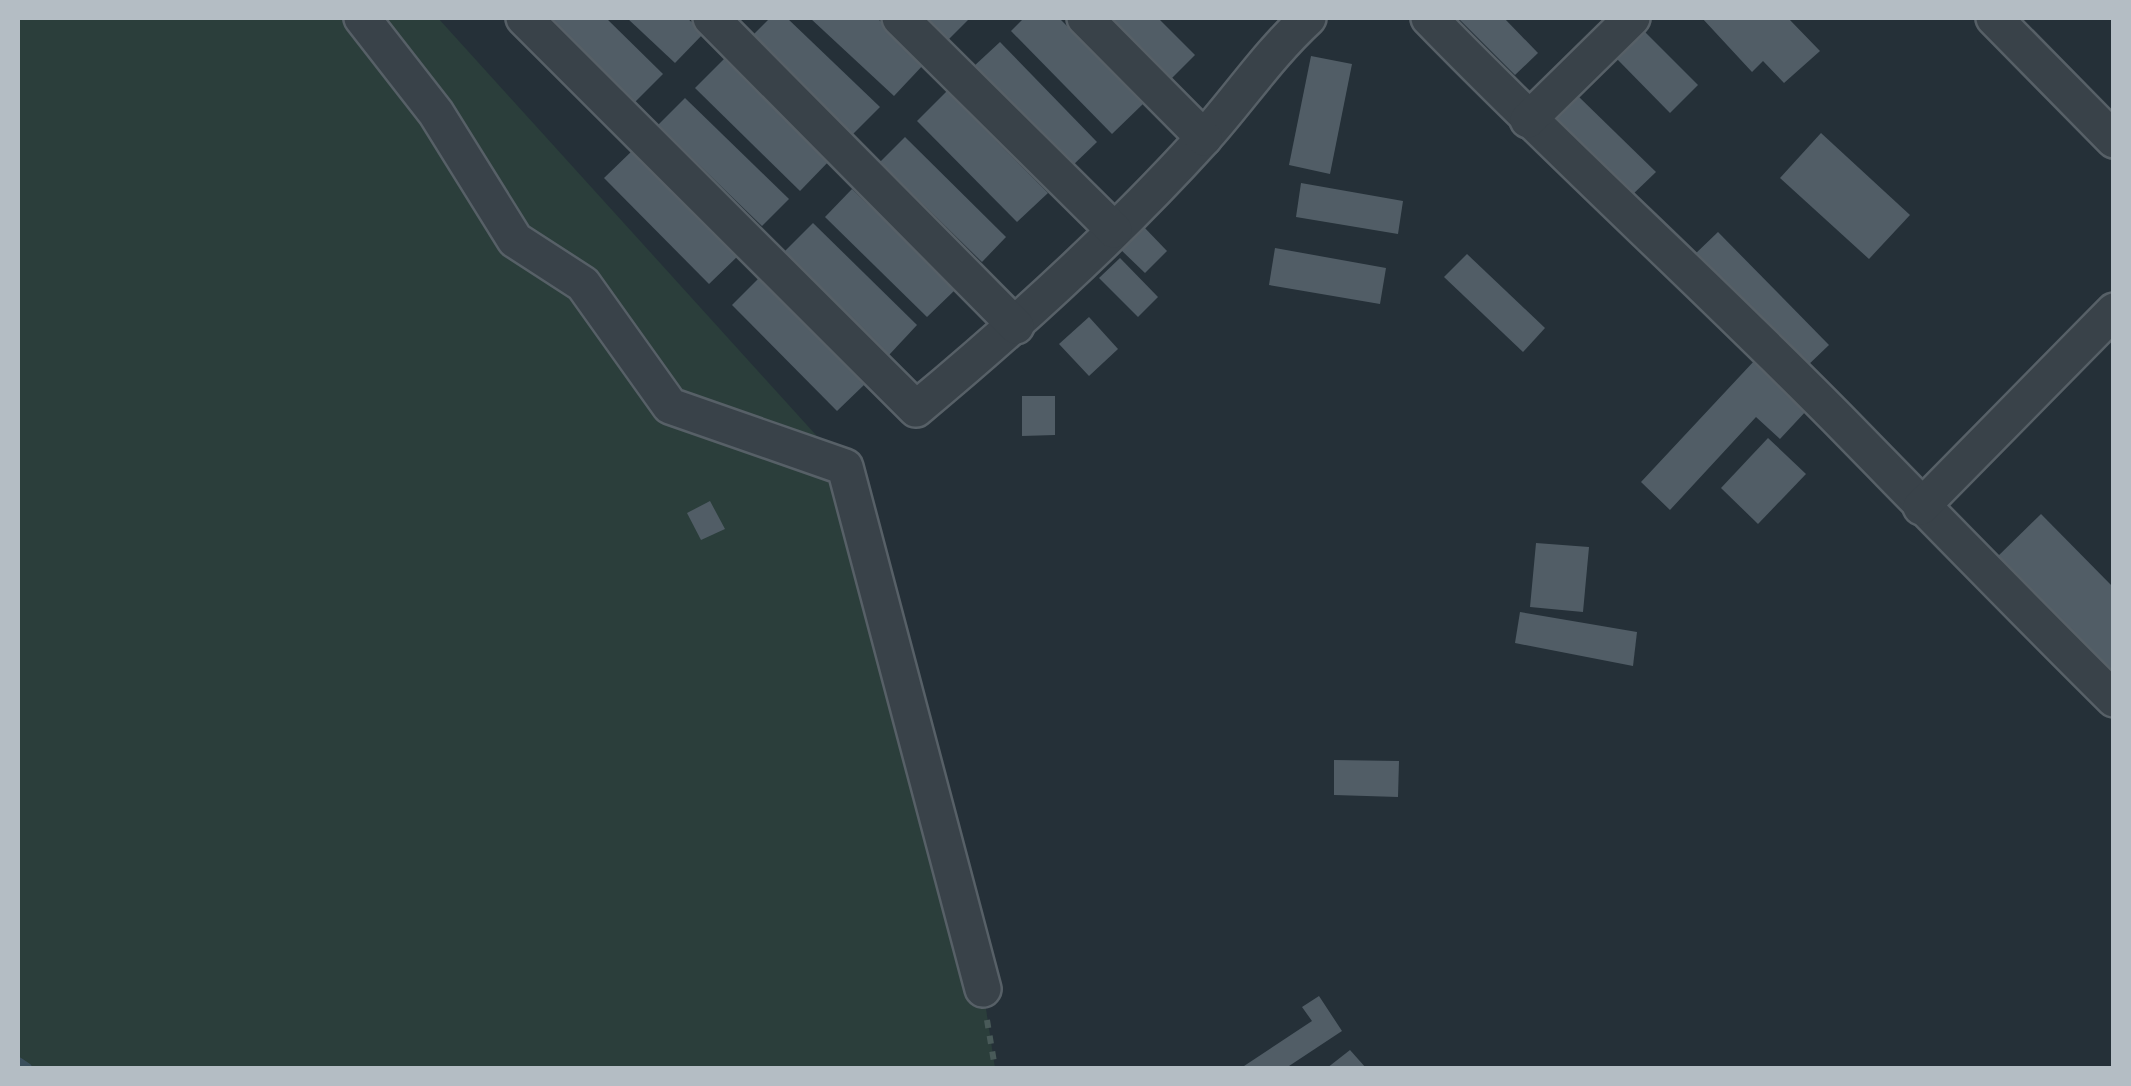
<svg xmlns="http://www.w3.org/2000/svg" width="2131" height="1086" viewBox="0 0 2131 1086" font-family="'Titillium Web',sans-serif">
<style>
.green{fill:#2b3e3b}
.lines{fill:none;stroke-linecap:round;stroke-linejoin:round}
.stream{stroke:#3b4f5d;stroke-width:10}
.building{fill:#515d66}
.minor-casing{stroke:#576067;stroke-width:40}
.path{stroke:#495a59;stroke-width:6;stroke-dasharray:8 8;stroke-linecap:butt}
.minor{stroke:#394249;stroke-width:35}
</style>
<rect width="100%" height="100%" fill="#253038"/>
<polygon class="green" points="18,18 438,18 845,467 983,989 995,1068 18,1068"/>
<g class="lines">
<polyline class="stream" points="18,1062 27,1068"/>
</g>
<g class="building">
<polygon points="551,18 606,18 663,74 635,102"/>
<polygon points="627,18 687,18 704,33 675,63"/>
<polygon points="770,18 787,18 880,107 852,135 750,38"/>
<polygon points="810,18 877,18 925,63 894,96"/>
<polygon points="925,18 970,18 948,40"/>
<polygon points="1024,18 1059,18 1144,103 1112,134 1011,31"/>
<polygon points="1102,18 1158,18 1195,55 1167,83"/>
<polygon points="1458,18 1504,18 1538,53 1515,75"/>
<polygon points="1702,18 1788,18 1820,51 1784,83 1763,61 1752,72"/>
<polygon points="1645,32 1698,85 1670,113 1617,59"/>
<polygon points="1000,42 1097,142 1071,167 973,67"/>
<polygon points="728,55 832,158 800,191 695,88"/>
<polygon points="1311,56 1352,64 1330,174 1289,165"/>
<polygon points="947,91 1048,193 1017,222 917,121"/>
<polygon points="1578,96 1656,172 1630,197 1553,121"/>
<polygon points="685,98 789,199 762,226 658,125"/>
<polygon points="1821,133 1910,215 1869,259 1780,178"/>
<polygon points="905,137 1006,237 982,262 880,162"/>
<polygon points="634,149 739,255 709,284 604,178"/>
<polygon points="1301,183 1403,201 1398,234 1296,217"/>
<polygon points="852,189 956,289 927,317 825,217"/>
<polygon points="813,223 917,325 889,355 784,252"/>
<polygon points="1142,225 1167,251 1145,273 1119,248"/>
<polygon points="1718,232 1829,345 1804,369 1693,256"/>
<polygon points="1275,248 1386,268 1380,304 1269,285"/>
<polygon points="1467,254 1545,328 1523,352 1444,277"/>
<polygon points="1120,258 1158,297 1138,317 1099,278"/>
<polygon points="759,278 865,384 837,411 732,305"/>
<polygon points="1089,317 1118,349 1089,376 1059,344"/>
<polygon points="1755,360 1808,409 1780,439 1756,417 1670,510 1641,482"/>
<polygon points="1022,396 1055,396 1055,435 1022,436"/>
<polygon points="1768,438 1806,474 1758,524 1721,488"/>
<polygon points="710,501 725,529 701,540 687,513"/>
<polygon points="2041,514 2114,588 2114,687 1992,562"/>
<polygon points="1536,543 1589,547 1583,612 1530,607"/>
<polygon points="1520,612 1637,632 1633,666 1515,643"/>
<polygon points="1334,760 1399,761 1398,797 1334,795"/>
<polygon points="1319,996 1342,1031 1286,1068 1241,1068 1312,1021 1302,1007"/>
<polygon points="1350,1050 1366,1068 1327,1068"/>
</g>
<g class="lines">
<g class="minor-casing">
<g id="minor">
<polyline points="362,18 436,113 515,240 583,284 670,406 845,467 983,989"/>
<path d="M524,18L916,409C1017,325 1114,237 1202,140C1239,99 1267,56 1308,18"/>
<polyline points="711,18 1016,326"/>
<polyline points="900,18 1114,230"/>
<polyline points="1085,18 1204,138"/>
<path d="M1429,18C1561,154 1703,282 1836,417C1928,511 2020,606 2114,699"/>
<polyline points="1994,18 2114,140"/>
<polyline points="1528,120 1632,18"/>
<polyline points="1921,507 2114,311"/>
</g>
</g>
<polyline class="path" points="987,1020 995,1068"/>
<use href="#minor" class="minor"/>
</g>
<rect width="2131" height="1086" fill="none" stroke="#b4bdc4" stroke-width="40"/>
</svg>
